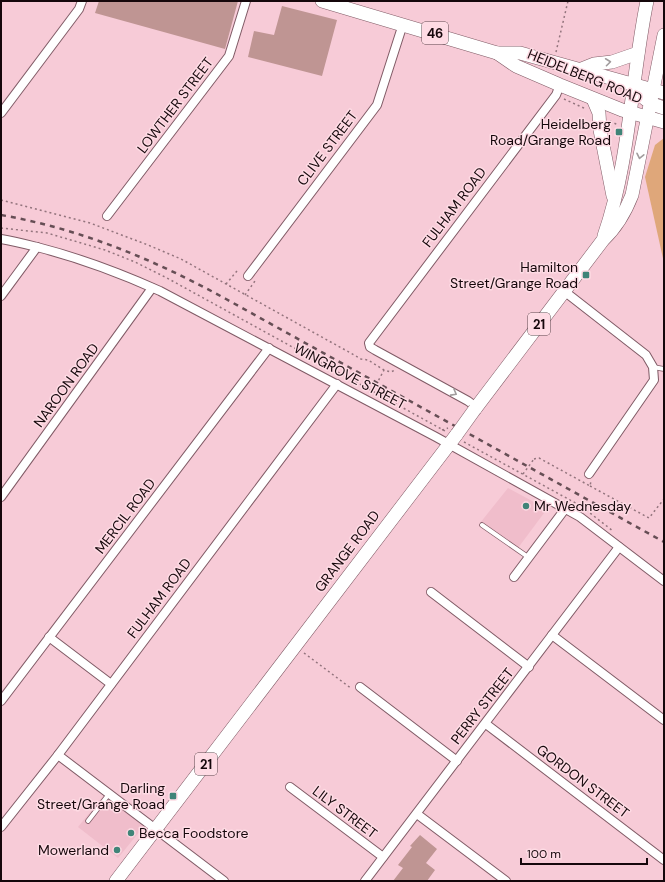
<svg xmlns="http://www.w3.org/2000/svg" width="665" height="882" viewBox="0 0 665 882" font-family="'DM Sans',sans-serif">
<style>
.built{fill:#f0bdcb}
.green{fill:#dfa77a}
.building{fill:#bf9593}
.lines{fill:none;stroke-linecap:round;stroke-linejoin:round}
.lane-casing{stroke:#805b66;stroke-width:5.5}
.street-casing{stroke:#805b66;stroke-width:10}
.primary-casing{stroke:#805b66;stroke-width:14}
.path{stroke:#93747d;stroke-width:1.5;stroke-dasharray:2 3;stroke-linecap:butt}
.lane{stroke:#fff;stroke-width:4}
.street{stroke:#fff;stroke-width:8}
.primary{stroke:#fff;stroke-width:13}
.rail{stroke:#664e55;stroke-width:2.5;stroke-dasharray:5 5;stroke-linecap:butt}
.primary-bridge-casing{stroke:#805b66;stroke-width:14;stroke-linecap:butt}
.path-bridge{stroke:#93747d;stroke-width:1.5;stroke-dasharray:2 3;stroke-linecap:butt}
.primary-bridge{stroke:#fff;stroke-width:13}
.oneway{stroke:#a19c9d}
.poi-dot{fill:#408478;stroke:#fedbe4;stroke-width:1.5}
.labels{text-anchor:middle;dominant-baseline:central;stroke-width:3;stroke-linejoin:round;paint-order:stroke}
.shield{fill:#fedbe4;stroke:#5b474c;stroke-width:1}
.shield-label{font-size:13px;font-weight:bold;fill:#15070b}
.street-label{font-size:14px;fill:#15070b;stroke:#fedbe4}
.poi-label{font-size:14px;fill:#15070b;stroke:#fedbe4;text-anchor:end}
</style>
<rect width="100%" height="100%" fill="#f7cbd7"/>
<g class="built">
<polygon points="508,488 547,509 518,548 480,523"/>
<polygon points="104,795 144,826 118,858 78,827"/>
</g>
<polygon class="green" points="664,138 664,263 645,177 655,145"/>
<g class="building">
<polygon points="99,1 238,1 225,49 95,13"/>
<polygon points="282,6 337,20 322,76 248,57 254,31 274,35"/>
<polygon points="420,835 437,849 426,863 435,870 427,881 393,881 403,868 398,865 412,847 410,846"/>
</g>
<g class="lines">
<g class="lane-casing">
<g id="lane">
<polyline points="653,367 664,369"/>
<polyline points="482,525 528,557"/>
<polyline points="88,821 109,794"/>
</g>
</g>
<g class="street-casing">
<g id="street">
<polyline points="1,113 79,9 82,1"/>
<polyline points="107,216 229,56 246,1"/>
<path d="M1,239C13,241 25,244 37,247C80,258 120,273 160,291L436,437L580,517L664,581"/>
<polyline points="248,276 377,105 403,24"/>
<polyline points="564,291 646,355 653,367 654,380 589,474"/>
<polyline points="1,296 37,247"/>
<polyline points="476,407 468,401 375,350 370,347 369,343 556,95 560,85"/>
<polyline points="1,497 152,288"/>
<polyline points="514,577 565,509"/>
<polyline points="431,592 529,667"/>
<polyline points="552,635 664,720"/>
<polyline points="49,637 111,684"/>
<polyline points="360,687 457,761"/>
<polyline points="1,701 269,348"/>
<polyline points="486,724 664,860"/>
<polyline points="58,755 224,881"/>
<polyline points="290,787 383,857"/>
<polyline points="417,814 506,881"/>
<polyline points="1,827 58,755 337,384"/>
<polyline points="365,881 619,547"/>
</g>
</g>
<g class="primary-casing">
<g id="primary">
<polyline points="322,1 497,53 520,53 664,93"/>
<polyline points="497,53 516,66 560,85 622,110 664,122"/>
<polyline points="579,70 594,64 612,62 638,53"/>
<polyline points="593,99 599,113 600,130 613,196"/>
<polyline points="645,99 655,105 664,108"/>
<path d="M604,236C630,161 631,79 647,1"/>
<path d="M475,409L603,240C617,227 625,213 632,195L664,35"/>
<polyline points="116,881 457,434"/>
</g>
</g>
<g class="path">
<polyline points="556,52 568,1"/>
<polyline points="564,99 586,109"/>
<polyline points="610,121 618,125"/>
<polyline points="1,200 90,223 148,245 181,259 347,351 361,359 368,360 384,370 391,372 395,370"/>
<polyline points="1,228 47,233 105,250 135,262 167,278 445,431"/>
<polyline points="226,284 237,271"/>
<polyline points="245,295 255,281"/>
<polyline points="464,442 581,506 613,531"/>
<polyline points="534,459 539,458 590,486 591,481"/>
<polyline points="590,486 649,518 664,499"/>
<polyline points="304,653 352,689"/>
</g>
<use href="#lane" class="lane"/>
<use href="#street" class="street"/>
<use href="#primary" class="primary"/>
<path class="rail" d="M1,215C81,229 155,260 226,299L664,542"/>
<g class="primary-bridge-casing">
<polyline id="primary-bridge" points="457,434 475,409"/>
</g>
<g class="path-bridge">
<polyline points="374,389 384,370"/>
<polyline points="442,430 448,428"/>
<polyline points="523,474 534,459"/>
</g>
<use href="#primary-bridge" class="primary-bridge"/>
</g>
<defs><path id="oneway-chevron" d="M-2-3.5L2.5 0L-2 3.5" fill="none" stroke-width="1.6" stroke-linecap="round" stroke-linejoin="round"/></defs>
<g class="oneway">
<use href="#oneway-chevron" transform="translate(608 62) rotate(-7)"/>
<use href="#oneway-chevron" transform="translate(640 156) rotate(102)"/>
<use href="#oneway-chevron" transform="translate(454 393) rotate(29)"/>
</g>
<g class="poi-dot">
<rect x="615" y="128" width="8" height="8" rx="2"/>
<rect x="582" y="271" width="8" height="8" rx="2"/>
<circle cx="526" cy="506" r="4"/>
<rect x="169" y="792" width="8" height="8" rx="2"/>
<circle cx="131" cy="833" r="4"/>
<circle cx="117" cy="850" r="4"/>
</g>
<g class="labels">
<g class="shield">
<rect x="422" y="22" width="26" height="22" rx="3"/>
<rect x="528" y="313" width="22" height="22" rx="3"/>
<rect x="195" y="753" width="22" height="22" rx="3"/>
</g>
<g class="shield-label">
<text x="435" y="33">46</text>
<text x="539" y="324">21</text>
<text x="206" y="764">21</text>
</g>
<g class="street-label">
<text transform="translate(585 76) rotate(22)">HEIDELBERG ROAD</text>
<text transform="translate(175 105) rotate(-53)">LOWTHER STREET</text>
<text transform="translate(327 148) rotate(-53)">CLIVE STREET</text>
<text transform="translate(454 207) rotate(-53)">FULHAM ROAD</text>
<text transform="translate(350 376) rotate(28)">WINGROVE STREET</text>
<text transform="translate(66 385) rotate(-54)">NAROON ROAD</text>
<text transform="translate(125 516) rotate(-53)">MERCIL ROAD</text>
<text transform="translate(347 551) rotate(-53)">GRANGE ROAD</text>
<text transform="translate(159 598) rotate(-53)">FULHAM ROAD</text>
<text transform="translate(482 706) rotate(-52)">PERRY STREET</text>
<text transform="translate(583 781) rotate(37)">GORDON STREET</text>
<text transform="translate(345 812) rotate(37)">LILY STREET</text>
</g>
<g class="poi-label">
<text x="611" y="124">Heidelberg<tspan x="611" dy="16">Road/Grange Road</tspan></text>
<text x="578" y="267">Hamilton<tspan x="578" dy="16">Street/Grange Road</tspan></text>
<text x="534" y="506" text-anchor="start">Mr Wednesday</text>
<text x="165" y="788">Darling<tspan x="165" dy="16">Street/Grange Road</tspan></text>
<text x="139" y="833" text-anchor="start">Becca Foodstore</text>
<text x="109" y="850">Mowerland</text>
</g>
</g>
<rect width="665" height="882" fill="none" stroke="#15070b" stroke-width="4"/>
<path d="M521 858v6h126v-6" fill="none" stroke="#15070b" stroke-width="2"/>
<text x="527" y="858" font-size="12" fill="#15070b" stroke="#fedbe4" stroke-width="3" paint-order="stroke">100 m</text>
</svg>
